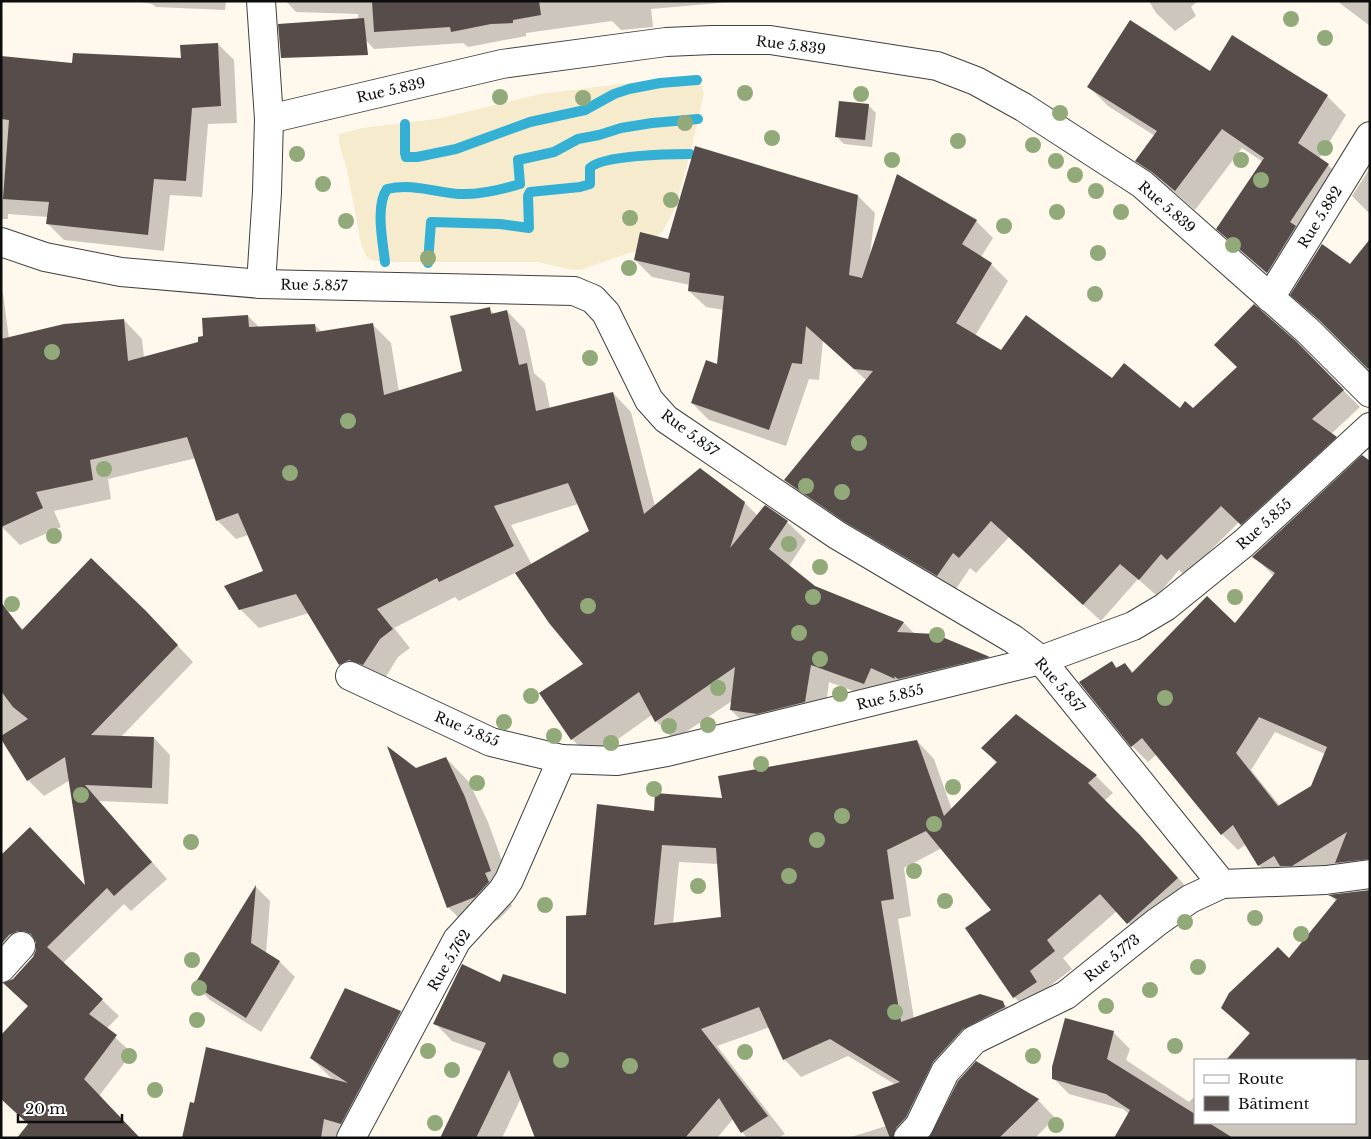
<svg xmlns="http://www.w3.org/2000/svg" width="1371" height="1139" viewBox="0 0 1371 1139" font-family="'Libre Baskerville',serif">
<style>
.farmland{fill:#f6ebcc}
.shadow{fill:#0003;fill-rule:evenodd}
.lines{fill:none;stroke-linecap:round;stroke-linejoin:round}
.stream{stroke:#33b0d3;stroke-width:10}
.building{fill:#564c49;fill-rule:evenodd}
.minor-casing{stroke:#404040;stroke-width:30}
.minor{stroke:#fff;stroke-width:28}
.tree{fill:#92a97a}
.labels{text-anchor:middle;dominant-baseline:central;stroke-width:5;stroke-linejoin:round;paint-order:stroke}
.street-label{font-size:14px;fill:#0d0d0d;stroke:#fff}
</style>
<rect width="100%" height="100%" fill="#fff8ed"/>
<polygon class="farmland" points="668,78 697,80 701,83 704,94 691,150 674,210 663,231 647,247 580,270 567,269 538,262 385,262 371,260 366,256 361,244 347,170 339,143 339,134 362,128 437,119 540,94"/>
<g class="shadow">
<polygon points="136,1 226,1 225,10 156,7 152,4"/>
<polygon points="286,1 730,1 730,2 651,9 653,27 621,30 612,21 526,33 526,36 468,47 463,43 374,49 359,33 358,14 296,12"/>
<polygon points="1149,1 1198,1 1191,7 1196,16 1175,31 1156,13"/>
<polygon points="1337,1 1370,1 1370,26"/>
<polygon points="218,44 234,60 237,123 208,124 202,197 170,195 164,251 64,240 48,224 48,217 8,214 8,219 1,219 1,57 74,64 182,59"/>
<polygon points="1210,73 1327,96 1346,115 1319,159 1328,165 1347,184 1287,291 1237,248 1218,229 1263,162 1242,148 1195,210 1173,191 1156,180 1137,161 1155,136 1108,106 1089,87"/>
<polygon points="868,105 876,113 872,147 844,144 836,136"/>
<polygon points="1370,168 1370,214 1352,196"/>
<polygon points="858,196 875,213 870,255 976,221 993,238 981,257 991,264 1008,281 975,336 1001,351 1112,380 1180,409 1193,409 1296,343 1360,407 1331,434 1352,454 1258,541 1239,522 1185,576 1179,570 1157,596 1138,579 1101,621 1009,537 976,573 970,568 954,592 864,538 803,497 786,480 867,381 823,341 819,380 809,379 786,446 709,420 692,403 718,366 724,310 706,307 689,291 690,285 652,277 635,260 669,240"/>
<path d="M1,292L3,293L9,339L124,320L142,339L144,358L200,343L248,316L260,328L315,325L322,332L372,324L391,343L399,392L463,372L489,309L495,314L507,311L525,330L534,373L545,383L550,409L613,393L631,412L655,506L744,502L758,516L787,522L806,540L789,566L815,587L904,623L915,634L934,636L989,658L1007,675L883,702L829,682L824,720L750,729L731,710L732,701L674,740L656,721L652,715L591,758L572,739L585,665L517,572L459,601L455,597L394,628L410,648L398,657L382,683H359L340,664L309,613L259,628L240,609L265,571L248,535L236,539L217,520L196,458L108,479L111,499L54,511L61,527L20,545L1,526ZM578,504L590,532L532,565L511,525Z"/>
<path d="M1254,557L1370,583V876L1352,878L1337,863L1308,881H1275L1259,865L1246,844L1238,850L1222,834L1157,754L1148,762L1132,746L1112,662L1118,669L1125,664L1134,673L1235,625L1274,576ZM1275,732L1325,754L1312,787L1280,806L1251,770Z"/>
<polygon points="11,617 24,630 162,629 193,662 121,737 154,738 170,755 168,804 99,801 167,879 131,911 124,904 63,963 119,1016 106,1029 132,1053 99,1096 29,1124 30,1007 34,957 37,947 33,947 17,961 1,945 1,857 87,888 70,780 44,796 28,780 1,737 1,624"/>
<path d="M1016,715L1096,776L1113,793L1104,801L1157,854L1194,896L1146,941L1117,911L1063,958L1072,969L1046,989L1053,999L1032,1014L1014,997L993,910L942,848L904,868L911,916L898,919L914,1019L1002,1002L1020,1019L980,1046L951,1079L921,1138H848L886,1126L896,1085L848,1056L801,1077L784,1059L770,1027L717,1046L785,1134L778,1138H747L733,1119L717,1138H536L521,1098L502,1138H441L483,1052L452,1041L435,1023L501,984L567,996L587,916L656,812L723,799L917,741L934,759L952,810L998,764L982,748ZM679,862L718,864L722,918L673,924Z"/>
<polygon points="446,758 469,782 488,822 514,894 508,896 512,906 498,920 471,930 448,907"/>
<polygon points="256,887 270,901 266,954 280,962 295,977 261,1032 210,1000 195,985"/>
<polygon points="1370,891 1370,1138 1116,1138 1129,1114 1123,1109 1069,1094 1053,1078 1114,1033 1130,1049 1126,1060 1189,1102 1195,1096 1195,1123 1355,1123 1355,1060 1227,1060 1251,1035 1222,1008 1289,960 1336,901 1331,896"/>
<polygon points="346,989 401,1012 422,1034 366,1138 183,1138 333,1080 311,1058"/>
<polygon points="976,1063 1038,1100 1055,1118 1035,1138 930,1138"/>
</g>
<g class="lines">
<g class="stream">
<polyline points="405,124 405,153 406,157 417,157 456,149 530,122 585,110 614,94 629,89 660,83 697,80"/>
<path d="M385,262C383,243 375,206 387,189C412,183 434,192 459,194C480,195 500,190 520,184L518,160L554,152L578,139L599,135L621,128L652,123L698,119"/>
<path d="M428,263L431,222L500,224L529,228L528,196L530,192L580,187L590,184V168C602,155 671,154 690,154"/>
</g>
</g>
<g class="building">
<polygon points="372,1 539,1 541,15 513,20 513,23 491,24 451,32 450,27 374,32"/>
<polygon points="364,18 368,55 281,58 278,24"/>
<polygon points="1130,20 1210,71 1232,35 1328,95 1298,143 1329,164 1290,222 1296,226 1267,273 1216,229 1264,158 1222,129 1175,191 1152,172 1135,161 1157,131 1087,87"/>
<polygon points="218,43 221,106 192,108 186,181 154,179 148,235 46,224 49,202 3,199 9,120 1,119 1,56 72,63 73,53 181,58 180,45"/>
<polygon points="839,101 869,104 865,140 835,137"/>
<polygon points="695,146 858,195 849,275 862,278 897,174 977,220 962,244 992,263 956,323 1001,350 1026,315 1112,378 1124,363 1180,408 1185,401 1193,408 1237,367 1214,345 1254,304 1297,342 1344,390 1312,419 1337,437 1241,525 1221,506 1167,560 1161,554 1139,580 1120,564 1083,605 991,521 959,558 953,553 937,576 845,522 784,480 873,371 854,369 806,326 802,364 792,363 769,430 691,403 706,360 717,364 724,296 688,291 690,273 634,260 640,232 668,239"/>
<polygon points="1370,239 1370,367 1368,369 1319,320 1290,295 1322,244 1350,264"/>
<polygon points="490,307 491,314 507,310 519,365 527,363 536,411 613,392 644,514 700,468 745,502 730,548 765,505 788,521 769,549 815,586 904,622 897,632 935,634 990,657 898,679 894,676 895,679 871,668 864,684 811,665 805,702 757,714 730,710 735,667 655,722 639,692 571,740 539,693 583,664 549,623 515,573 589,531 568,483 494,506 514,546 439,582 437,578 377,609 393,629 380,639 363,665 349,660 339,665 296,594 239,610 224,586 263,571 238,513 216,521 187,437 90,460 93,480 36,492 43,508 1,527 1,339 64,324 124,319 128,361 198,342 198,337 203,336 202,318 248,315 249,327 315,324 316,332 373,323 384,395 462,371 450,316"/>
<path d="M1362,455L1370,461V859L1335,863L1347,832L1292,866H1280L1274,856L1258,866L1233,825L1221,835L1142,738L1131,747L1079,682L1112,661L1116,668L1125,663L1132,673L1207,596L1235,623L1275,573L1252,557ZM1259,717L1327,747L1311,786L1278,806L1236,753Z"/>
<polygon points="91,558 146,611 178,645 91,735 154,737 152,788 85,785 152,862 114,896 107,888 47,947 103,999 89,1014 117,1035 84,1079 140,1138 17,1138 28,1124 1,1099 1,1035 28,1006 3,983 13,979 33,957 36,950 36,942 31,934 24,931 17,931 9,935 1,944 1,855 30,827 85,885 65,757 27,781 1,739 1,736 28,719 13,707 1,691 1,602 22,630"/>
<path d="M1016,714L1097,775L1088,783L1140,835L1178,878L1127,924L1100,894L1047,940L1055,951L1030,971L1037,982L1013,998L965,928L991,910L926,831L887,850L894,899L881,901L901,1022L980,994L1003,1001L1005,1007L963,1029L933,1062L906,1117L896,1128L893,1138H890L872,1092L900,1082L830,1039L783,1060L759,1007L701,1029L768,1116L741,1133L719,1098L685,1138H535L509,1070L476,1138H440L486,1043L433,1024L462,964L500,982L503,974L566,994V916L586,915L597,804L654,811L655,793L722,798L718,776L917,740L944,816L997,762L981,748ZM662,845L716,848L721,917L654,925Z"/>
<polygon points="387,746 416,768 446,757 465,797 491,871 485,873 489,882 475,897 447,908"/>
<polygon points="256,885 251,943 280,961 246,1018 194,985"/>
<polygon points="1370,890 1370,1060 1226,1060 1250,1033 1221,1008 1229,993 1278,947 1289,958 1337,899 1328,895"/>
<polygon points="345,988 401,1011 341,1124 324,1119 321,1138 182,1138 190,1102 194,1103 206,1047 348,1083 310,1058"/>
<polygon points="1065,1018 1114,1031 1107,1059 1195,1114 1195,1123 1209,1123 1233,1138 1114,1138 1130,1110 1106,1094 1052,1079 1052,1067"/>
<polygon points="976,1061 1039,1099 999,1138 929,1138 958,1081"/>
</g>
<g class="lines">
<g class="minor-casing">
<g id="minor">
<polyline points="261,1 269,119"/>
<polyline points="1,242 45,257 121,272 261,284 574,291 593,299 606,313 649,400 666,419 837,535 1013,639 1041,660 1222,884"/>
<polyline points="261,284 267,192 269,119 502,64 666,42 712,40 770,40 937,66 976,81 1023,107 1142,184 1308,331 1370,393"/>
<polyline points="1270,298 1370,136"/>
<polyline points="350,676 491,742 562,759 617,761 667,752 1041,660 1133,626 1165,607 1244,543 1370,427"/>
<polyline points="1,968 21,946"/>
<polyline points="351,1138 457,940 502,891 509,880 562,759"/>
<polyline points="908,1138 919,1126 945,1072 974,1040 1066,995 1157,922 1190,899 1222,884 1326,880 1370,874"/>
</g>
</g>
<use href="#minor" class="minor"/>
</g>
<g class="tree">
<circle cx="1291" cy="19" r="8"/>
<circle cx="1325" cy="38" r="8"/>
<circle cx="745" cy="93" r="8"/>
<circle cx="861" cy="94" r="8"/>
<circle cx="500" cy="97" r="8"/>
<circle cx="583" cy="98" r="8"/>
<circle cx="1060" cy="113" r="8"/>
<circle cx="685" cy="123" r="8"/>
<circle cx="772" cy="138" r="8"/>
<circle cx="958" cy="141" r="8"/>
<circle cx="1033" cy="145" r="8"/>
<circle cx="1325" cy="148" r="8"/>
<circle cx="297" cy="154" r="8"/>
<circle cx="892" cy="160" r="8"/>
<circle cx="1241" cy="160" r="8"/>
<circle cx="1056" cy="161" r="8"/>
<circle cx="1075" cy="175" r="8"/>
<circle cx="1261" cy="180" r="8"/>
<circle cx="323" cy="184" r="8"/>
<circle cx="1096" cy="191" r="8"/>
<circle cx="671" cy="200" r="8"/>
<circle cx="1057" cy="212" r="8"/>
<circle cx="1121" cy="212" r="8"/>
<circle cx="630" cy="218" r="8"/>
<circle cx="346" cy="221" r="8"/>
<circle cx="1004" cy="226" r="8"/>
<circle cx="1233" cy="245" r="8"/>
<circle cx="1098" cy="253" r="8"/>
<circle cx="428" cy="258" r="8"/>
<circle cx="629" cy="268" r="8"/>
<circle cx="1095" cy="294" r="8"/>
<circle cx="52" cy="352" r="8"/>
<circle cx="590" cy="358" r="8"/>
<circle cx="348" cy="421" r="8"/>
<circle cx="859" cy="443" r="8"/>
<circle cx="104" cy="469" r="8"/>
<circle cx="290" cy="473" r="8"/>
<circle cx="806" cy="486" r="8"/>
<circle cx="842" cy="492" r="8"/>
<circle cx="54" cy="536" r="8"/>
<circle cx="789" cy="544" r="8"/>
<circle cx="820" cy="567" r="8"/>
<circle cx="813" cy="597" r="8"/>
<circle cx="1235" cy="597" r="8"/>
<circle cx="12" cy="604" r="8"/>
<circle cx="588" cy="606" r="8"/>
<circle cx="799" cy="633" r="8"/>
<circle cx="937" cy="635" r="8"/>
<circle cx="820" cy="659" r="8"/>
<circle cx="718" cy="688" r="8"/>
<circle cx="840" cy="694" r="8"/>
<circle cx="531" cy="696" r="8"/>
<circle cx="1165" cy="698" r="8"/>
<circle cx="504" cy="722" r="8"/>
<circle cx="708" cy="725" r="8"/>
<circle cx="669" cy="726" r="8"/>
<circle cx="554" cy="736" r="8"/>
<circle cx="611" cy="743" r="8"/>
<circle cx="761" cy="764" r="8"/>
<circle cx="477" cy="783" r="8"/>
<circle cx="953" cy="787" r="8"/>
<circle cx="654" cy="789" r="8"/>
<circle cx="81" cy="795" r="8"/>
<circle cx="842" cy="816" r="8"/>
<circle cx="934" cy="824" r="8"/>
<circle cx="817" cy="840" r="8"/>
<circle cx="191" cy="842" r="8"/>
<circle cx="914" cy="871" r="8"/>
<circle cx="789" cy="876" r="8"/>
<circle cx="698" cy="886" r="8"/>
<circle cx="945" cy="901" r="8"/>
<circle cx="545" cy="905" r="8"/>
<circle cx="1255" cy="918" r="8"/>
<circle cx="1185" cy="922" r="8"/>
<circle cx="1301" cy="934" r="8"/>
<circle cx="192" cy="960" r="8"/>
<circle cx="1198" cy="967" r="8"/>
<circle cx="199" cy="988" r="8"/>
<circle cx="1150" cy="990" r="8"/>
<circle cx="1106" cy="1006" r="8"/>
<circle cx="895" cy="1012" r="8"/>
<circle cx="197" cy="1020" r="8"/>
<circle cx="1175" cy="1046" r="8"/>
<circle cx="428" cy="1051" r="8"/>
<circle cx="745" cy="1052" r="8"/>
<circle cx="129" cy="1056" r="8"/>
<circle cx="1033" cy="1056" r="8"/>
<circle cx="561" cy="1060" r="8"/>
<circle cx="630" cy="1066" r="8"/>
<circle cx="452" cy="1070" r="8"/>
<circle cx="155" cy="1090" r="8"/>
<circle cx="435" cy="1123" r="8"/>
<circle cx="1056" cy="1125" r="8"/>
</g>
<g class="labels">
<g class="street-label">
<text transform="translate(791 45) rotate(7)">Rue 5.839</text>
<text transform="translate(391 90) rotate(-13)">Rue 5.839</text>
<text transform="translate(1167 207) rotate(41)">Rue 5.839</text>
<text transform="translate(1320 217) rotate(-58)">Rue 5.882</text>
<text transform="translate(314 285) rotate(1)">Rue 5.857</text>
<text transform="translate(690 433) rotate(37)">Rue 5.857</text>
<text transform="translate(1264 524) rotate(-42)">Rue 5.855</text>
<text transform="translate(1060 685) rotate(49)">Rue 5.857</text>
<text transform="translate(890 697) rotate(-14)">Rue 5.855</text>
<text transform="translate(467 729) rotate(23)">Rue 5.855</text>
<text transform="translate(1112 958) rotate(-39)">Rue 5.773</text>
<text transform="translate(449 960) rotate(-59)">Rue 5.762</text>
</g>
</g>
<rect width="1371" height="1139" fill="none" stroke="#0d0d0d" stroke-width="5"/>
<rect x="1194" y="1059" width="162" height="65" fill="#ffffff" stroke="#9e9e9e"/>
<rect x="1204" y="1075" width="25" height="8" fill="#ffffff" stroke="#9e9e9e"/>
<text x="1238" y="1084" font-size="15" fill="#0d0d0d">Route</text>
<rect x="1204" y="1096" width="25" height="15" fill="#564c49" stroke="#9e9e9e"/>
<text x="1238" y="1109" font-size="15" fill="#0d0d0d">Bâtiment</text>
<path d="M18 1114v8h104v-8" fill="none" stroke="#0d0d0d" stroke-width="2.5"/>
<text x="25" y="1114" font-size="15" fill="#0d0d0d" stroke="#ffffff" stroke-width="4" paint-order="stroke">20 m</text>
</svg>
